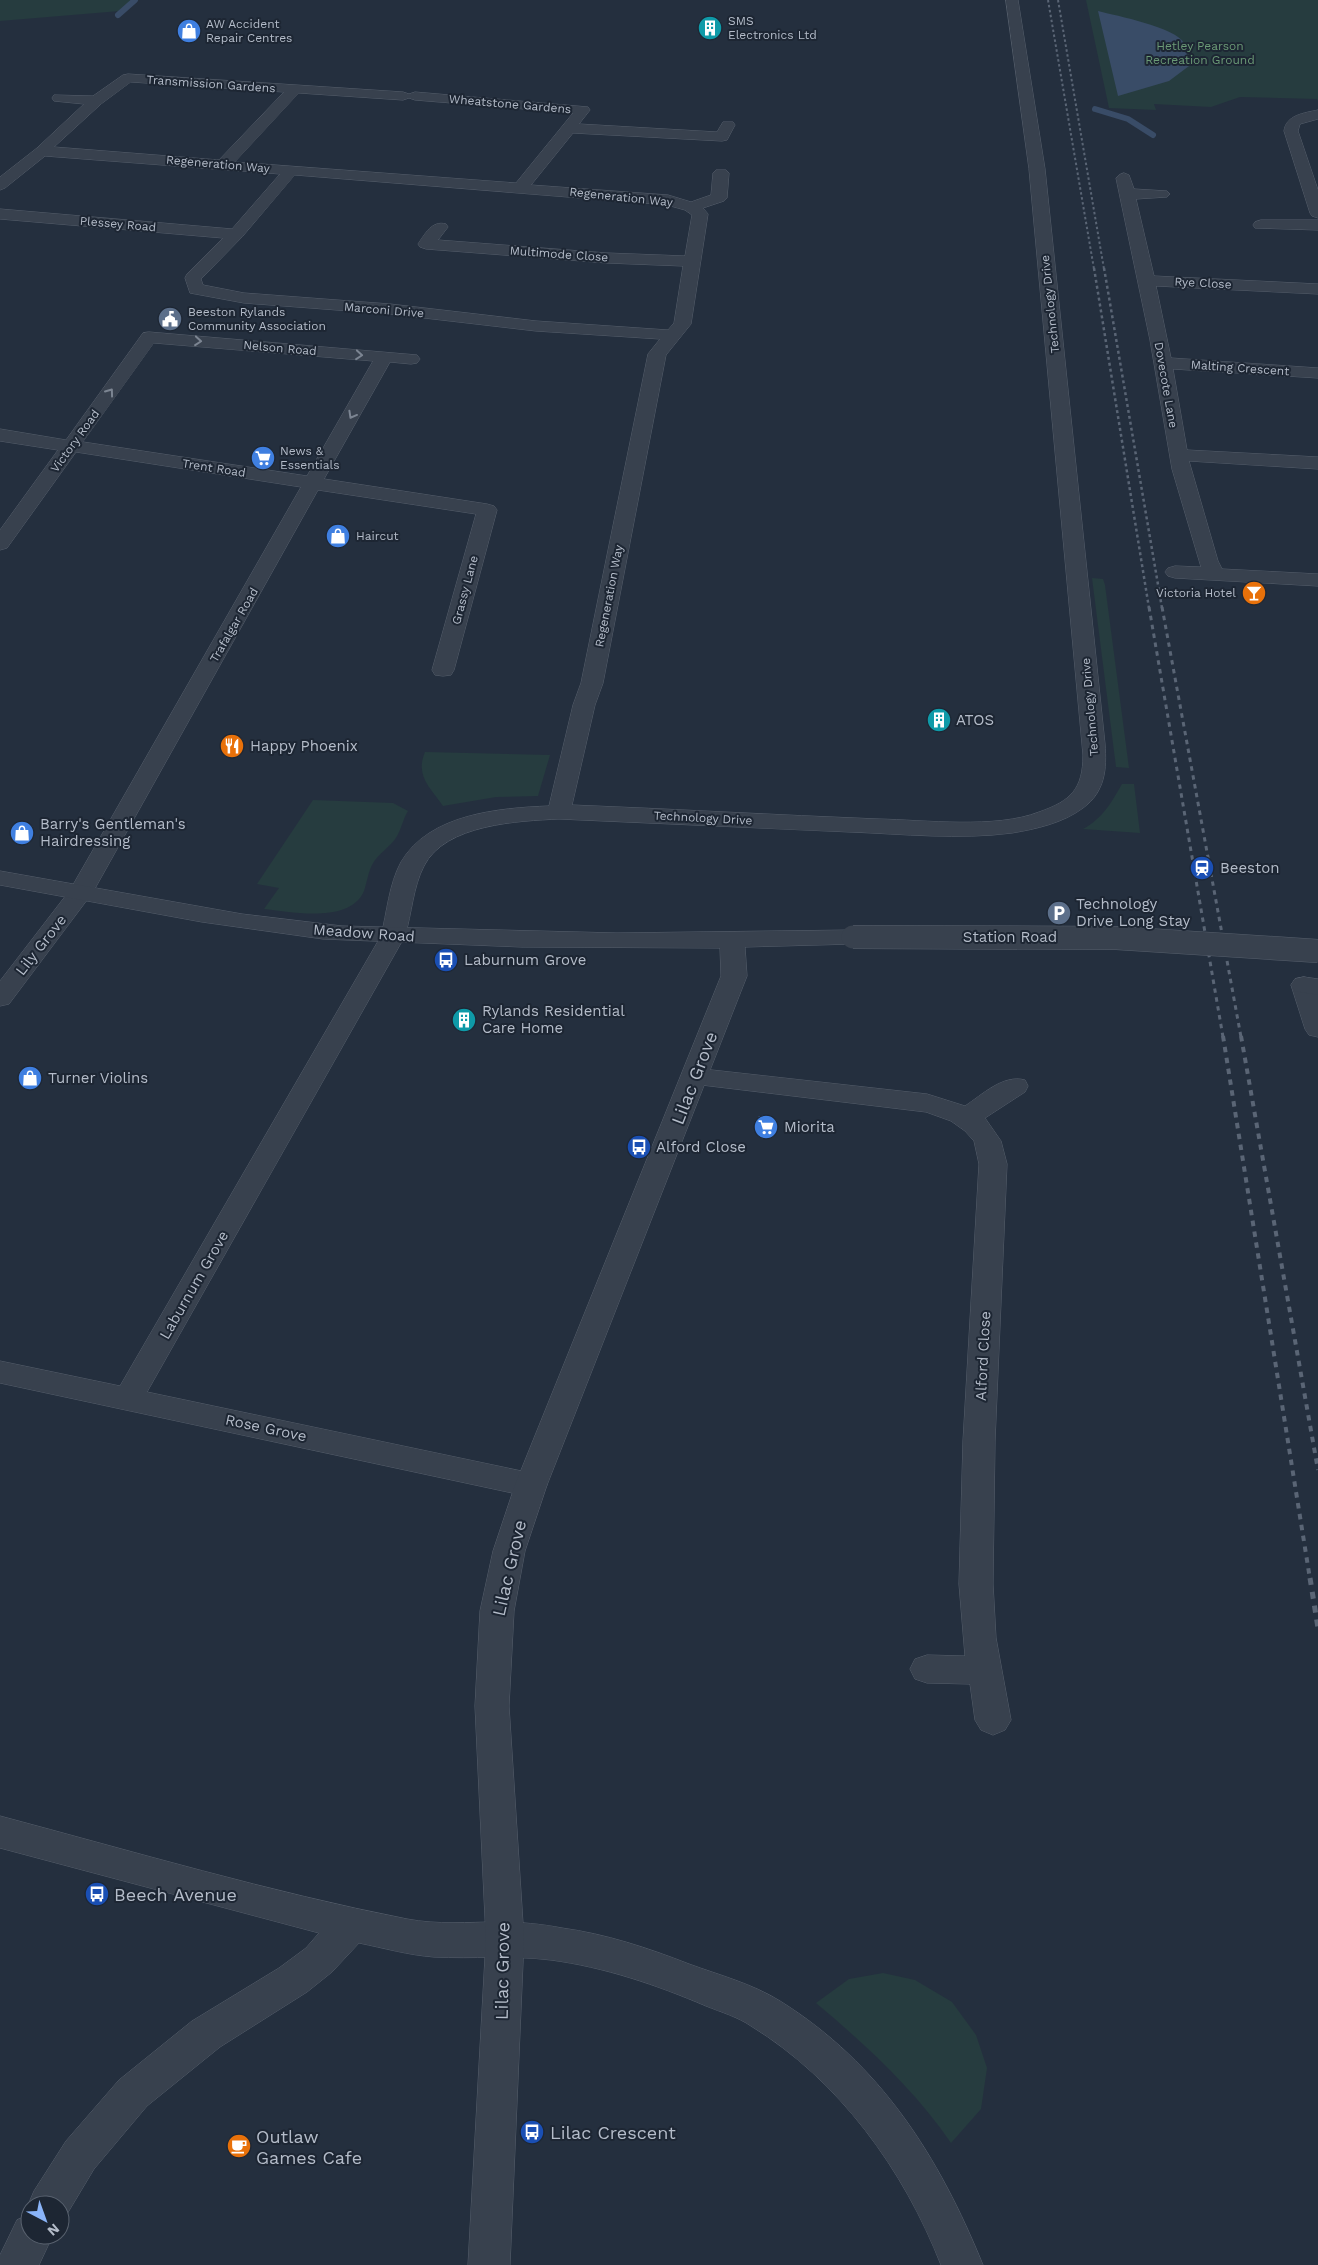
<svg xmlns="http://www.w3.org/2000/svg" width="1318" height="2265" viewBox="0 0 1318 2265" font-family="'Work Sans',sans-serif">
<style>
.green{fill:#263c3f}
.water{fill:#394c67}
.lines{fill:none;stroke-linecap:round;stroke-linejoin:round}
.stream{stroke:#394c67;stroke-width:6}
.minor-casing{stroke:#565f6c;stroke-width:1}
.tertiary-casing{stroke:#565f6c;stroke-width:1}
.minor{fill:#38414e;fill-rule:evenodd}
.tertiary{fill:#38414e;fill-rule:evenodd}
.rail-far4{stroke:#5a6575;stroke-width:2;stroke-dasharray:2.5 2.5;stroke-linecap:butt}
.rail-far3{stroke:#5a6575;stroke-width:2.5;stroke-dasharray:3 3;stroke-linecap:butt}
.rail-far2{stroke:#5a6575;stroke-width:3;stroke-dasharray:4.5 4.5;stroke-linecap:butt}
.rail-far1{stroke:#5a6575;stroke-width:4;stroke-dasharray:5.5 5.5;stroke-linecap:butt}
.rail{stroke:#5a6575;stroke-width:5;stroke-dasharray:7 7;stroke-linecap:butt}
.tertiary-bridge-casing{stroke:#565f6c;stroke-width:24;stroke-linecap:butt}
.tertiary-bridge{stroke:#38414e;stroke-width:23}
.oneway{stroke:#7c8592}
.labels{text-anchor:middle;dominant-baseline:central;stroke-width:4;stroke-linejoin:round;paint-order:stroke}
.far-poi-label{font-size:12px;fill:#b4bcc9;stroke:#1d2633;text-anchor:start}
.far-park-label{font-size:12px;fill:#6b9a76;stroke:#1d2633}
.far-street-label{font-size:12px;fill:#b4bcc9;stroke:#1d2633}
.poi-label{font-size:15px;fill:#b4bcc9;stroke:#1d2633;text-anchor:start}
.street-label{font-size:15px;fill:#b4bcc9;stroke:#1d2633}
.near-street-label{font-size:18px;fill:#b4bcc9;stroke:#1d2633}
.near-poi-label{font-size:18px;fill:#b4bcc9;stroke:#1d2633;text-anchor:start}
</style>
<rect width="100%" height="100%" fill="#242f3e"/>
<g class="green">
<polygon points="0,0 133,0 120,11 0,21"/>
<polygon points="1086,0 1318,0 1318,101 1317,99 1240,97 1211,107 1154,104 1156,110 1109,108"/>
<polygon points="1092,578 1103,579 1105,585 1129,768 1116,767"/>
<path d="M425,752H426L550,755L538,796L496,797L443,806C430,787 415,776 425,752Z"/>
<path d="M1122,784H1134L1140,833L1083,829C1103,818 1111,803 1122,784Z"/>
<path d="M313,800L393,803L408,811C403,819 402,827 397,836C391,847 378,853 372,865C368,873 367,882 364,891C350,924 291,912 264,909L279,888L257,884Z"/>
<path d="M883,1973L915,1980L952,2002L976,2035L987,2068L981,2109L951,2143C914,2089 866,2045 816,2003L849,1979Z"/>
</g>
<path class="water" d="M1098,11C1117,16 1175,27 1184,43C1188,50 1188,58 1189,66L1169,81L1118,96Z"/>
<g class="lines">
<g class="stream">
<polyline points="118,15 135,0"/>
<polyline points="1095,109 1128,119 1153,135"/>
</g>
<g class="minor-casing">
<g id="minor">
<path d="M1006,0H1018L1045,169L1105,744C1107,769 1105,792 1083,808C1063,823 1036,829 1012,833C959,840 903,834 850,832C753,828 656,823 559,819C519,821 445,824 424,866C413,887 412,913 405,936L147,1392L531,1473L542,1476L547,1485L542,1494L531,1497L0,1383V1361L120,1386L381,936C387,912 389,884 401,862C429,814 499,808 549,806L573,705L581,683L648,354L660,339L536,331L390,314L244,303L190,293L185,278L187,274L223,238L0,219V209L232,229L280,174L45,156L5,188L0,190V177L37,148L84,104L54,101L52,98L54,95L93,96L123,75L128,74L403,92L409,94L415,92L588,107L590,110L579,124L717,132L723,122H733L735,125L727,140L722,141L573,133L531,185L668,195L691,202L711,195L713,173L716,170H726L729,173L727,198L724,201L703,208L708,214L691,324L666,355L603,683L595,705L572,805C674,809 776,815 878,819C925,820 996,829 1039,812C1071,801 1083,789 1083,755L1029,169ZM131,82L284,92L219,160L54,147L101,104ZM299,93L403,100L409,98L415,100L573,113L516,183L235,162ZM295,175L667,205L685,210L692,215L685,256L607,253L438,240L448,227L446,224C432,220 425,234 418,244L420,247L426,249L607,263L683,266L674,323L668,330L536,321L390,304L244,293L203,285L201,279L242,237Z"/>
<path d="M1318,110V119L1300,124L1298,131L1318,190V218L1312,216L1310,213L1284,131C1286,115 1304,113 1318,110Z"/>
<polygon points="1124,173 1129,175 1134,189 1167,191 1170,194 1167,197 1136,199 1154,276 1318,284 1318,294 1156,286 1171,358 1318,368 1318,378 1173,369 1187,450 1318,457 1318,469 1189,461 1218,561 1222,569 1318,574 1318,586 1175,578 1168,576 1165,572 1168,568 1175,566 1201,567 1172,469 1150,340 1116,178 1119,175"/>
<polygon points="1261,220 1318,220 1318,230 1255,228 1253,225 1255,222"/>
<path d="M149,332L417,355L420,359L417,363L411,364L390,362L324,479L487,504L494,506L497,510L454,670L451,675L443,676L435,675L432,670L476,514L318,490L93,892L9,1004L0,1006V981L70,890L301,487L76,452L7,548L0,550V530L58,450L0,441V429L66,440L143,333ZM154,343L373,361L307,476L83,442Z"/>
<polygon points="1304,977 1313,979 1318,989 1318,1037 1309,1035 1305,1029 1291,985 1295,979"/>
<path d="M694,1068L927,1094L965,1106C982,1095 1003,1074 1025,1080L1028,1086L1025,1092L985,1118L1001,1141L1007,1164L995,1441L993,1584L996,1638L1011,1720L1005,1730L993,1735L981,1730L975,1720L970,1684L927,1683L915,1679L910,1669L915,1659L927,1655L965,1656L959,1584L963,1441L979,1164L974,1141L965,1131L951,1121L926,1112L685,1083L681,1077L685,1071Z"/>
<path d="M0,1816C135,1852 270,1892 407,1919C438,1925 468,1922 499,1922C520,1922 541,1924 562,1928C606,1934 648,1948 689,1964C719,1975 753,1984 780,2001C881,2064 939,2157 983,2265H941C904,2170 839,2080 751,2026C738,2017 721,2012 706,2006C657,1985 604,1967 551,1960C511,1955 473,1959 434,1957C408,1955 384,1948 359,1943L332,1972L307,1992L220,2047L147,2106L94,2169L64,2219L60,2221V2205H30V2209L28,2205L34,2191L66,2141L119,2080L192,2021L279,1968L306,1948L319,1933L0,1848Z"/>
<polygon points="30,2215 30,2235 53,2235 39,2265 0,2265 0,2255 17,2220"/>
</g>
</g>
<g class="tertiary-casing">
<g id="tertiary">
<polygon points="0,871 242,914 342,926 617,933 853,930 862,932 865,937 862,942 853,944 745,947 747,976 547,1485 525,1551 514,1611 509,1706 524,1939 510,2265 468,2265 486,1939 475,1706 480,1611 493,1551 515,1485 721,976 720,948 522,947 323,939 202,922 0,885"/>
<polygon points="1304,977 1318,979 1318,995 1295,991 1291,985 1295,979"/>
</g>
</g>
<use href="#minor" class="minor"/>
<use href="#tertiary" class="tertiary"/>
<g class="rail-far4">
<polyline points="1048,0 1094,269"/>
<polyline points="1058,0 1104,269"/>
</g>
<g class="rail-far3">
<polyline points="1094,268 1149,608"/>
<polyline points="1104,268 1162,608"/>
</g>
<g class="rail-far2">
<polyline points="1149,607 1223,1037"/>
<polyline points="1162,607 1241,1037"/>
</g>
<g class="rail-far1">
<polyline points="1223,1036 1310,1579"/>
<polyline points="1241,1036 1318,1470"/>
</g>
<polyline class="rail" points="1310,1578 1318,1628"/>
<g class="tertiary-bridge-casing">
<polyline id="tertiary-bridge" points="853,937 1117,938 1318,951"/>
</g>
<use href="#tertiary-bridge" class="tertiary-bridge"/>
</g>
<defs><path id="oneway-chevron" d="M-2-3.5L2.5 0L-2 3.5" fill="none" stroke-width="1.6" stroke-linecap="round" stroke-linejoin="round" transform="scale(1.25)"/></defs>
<g class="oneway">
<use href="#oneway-chevron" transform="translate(198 341) rotate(5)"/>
<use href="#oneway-chevron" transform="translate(359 355) rotate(5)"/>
<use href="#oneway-chevron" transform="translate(110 392) rotate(-54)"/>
<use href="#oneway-chevron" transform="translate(352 415) rotate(119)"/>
</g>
<defs>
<g id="building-disc" transform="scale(1.25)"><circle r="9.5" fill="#0f9aa8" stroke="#1d2633"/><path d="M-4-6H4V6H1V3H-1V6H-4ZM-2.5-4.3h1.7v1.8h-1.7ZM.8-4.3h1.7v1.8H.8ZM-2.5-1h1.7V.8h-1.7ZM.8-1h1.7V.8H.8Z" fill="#fff"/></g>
<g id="shop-disc" transform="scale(1.25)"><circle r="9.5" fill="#3f7fe0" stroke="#1d2633"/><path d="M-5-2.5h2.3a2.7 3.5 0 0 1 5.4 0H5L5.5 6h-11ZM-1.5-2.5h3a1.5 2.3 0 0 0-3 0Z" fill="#fff"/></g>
<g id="civic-disc" transform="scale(1.25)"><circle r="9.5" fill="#5c6f8a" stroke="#1d2633"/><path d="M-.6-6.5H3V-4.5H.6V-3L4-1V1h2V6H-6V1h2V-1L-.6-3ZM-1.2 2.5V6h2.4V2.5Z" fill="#fff"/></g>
<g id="supermarket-disc" transform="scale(1.25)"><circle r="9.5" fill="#3f7fe0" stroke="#1d2633"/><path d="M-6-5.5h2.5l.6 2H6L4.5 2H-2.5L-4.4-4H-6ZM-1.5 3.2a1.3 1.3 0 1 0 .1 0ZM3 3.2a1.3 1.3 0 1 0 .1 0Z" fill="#fff"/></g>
<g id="bar-disc" transform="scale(1.25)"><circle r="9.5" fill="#e8710a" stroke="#1d2633"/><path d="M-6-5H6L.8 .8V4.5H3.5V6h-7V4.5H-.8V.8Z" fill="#fff"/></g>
<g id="restaurant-disc" transform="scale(1.25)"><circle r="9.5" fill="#e8710a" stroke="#1d2633"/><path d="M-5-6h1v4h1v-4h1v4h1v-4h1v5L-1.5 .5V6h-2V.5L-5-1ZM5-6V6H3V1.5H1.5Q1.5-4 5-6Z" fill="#fff"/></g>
<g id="station-disc" transform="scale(1.25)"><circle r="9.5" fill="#1a4fb4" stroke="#1d2633"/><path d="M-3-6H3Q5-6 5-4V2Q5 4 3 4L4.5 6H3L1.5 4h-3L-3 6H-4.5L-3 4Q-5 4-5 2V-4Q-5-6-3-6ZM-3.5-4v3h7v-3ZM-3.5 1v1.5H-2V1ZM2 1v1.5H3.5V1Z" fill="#fff"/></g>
<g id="parking-disc" transform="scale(1.25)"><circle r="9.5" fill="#5c6f8a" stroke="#1d2633"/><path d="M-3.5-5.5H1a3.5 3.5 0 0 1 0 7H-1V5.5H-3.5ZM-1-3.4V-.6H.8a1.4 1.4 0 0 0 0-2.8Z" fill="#fff"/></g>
<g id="bus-disc" transform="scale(1.25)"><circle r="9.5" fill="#1a4fb4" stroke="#1d2633"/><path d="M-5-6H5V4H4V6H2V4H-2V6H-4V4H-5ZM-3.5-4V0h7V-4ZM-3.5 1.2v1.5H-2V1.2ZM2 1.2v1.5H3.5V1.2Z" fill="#fff"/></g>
<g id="cafe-disc" transform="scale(1.25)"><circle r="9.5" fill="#e8710a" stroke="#1d2633"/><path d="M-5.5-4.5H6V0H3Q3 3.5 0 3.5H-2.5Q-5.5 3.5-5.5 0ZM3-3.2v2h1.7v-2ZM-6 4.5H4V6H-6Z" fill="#fff"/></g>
</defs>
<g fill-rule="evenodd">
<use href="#building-disc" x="710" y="28"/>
<use href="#shop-disc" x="189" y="31"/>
<use href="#civic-disc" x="170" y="319"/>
<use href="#supermarket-disc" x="263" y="458"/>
<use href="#shop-disc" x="338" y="536"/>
<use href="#bar-disc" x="1254" y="593"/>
<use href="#building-disc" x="939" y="720"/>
<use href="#restaurant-disc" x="232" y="746"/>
<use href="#shop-disc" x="22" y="833"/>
<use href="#station-disc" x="1202" y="868"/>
<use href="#parking-disc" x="1059" y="913"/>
<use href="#bus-disc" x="446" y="960"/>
<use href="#building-disc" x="464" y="1020"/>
<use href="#shop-disc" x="30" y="1078"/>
<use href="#supermarket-disc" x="766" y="1127"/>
<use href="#bus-disc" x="639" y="1147"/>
<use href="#bus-disc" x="97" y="1894"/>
<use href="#bus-disc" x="532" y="2132"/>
<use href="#cafe-disc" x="239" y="2146"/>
</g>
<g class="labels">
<g class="far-poi-label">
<text x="728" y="21">SMS<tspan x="728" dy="14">Electronics Ltd</tspan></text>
<text x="206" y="24">AW Accident<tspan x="206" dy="14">Repair Centres</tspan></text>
<text x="188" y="312">Beeston Rylands<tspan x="188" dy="14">Community Association</tspan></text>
<text x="280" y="451">News &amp;<tspan x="280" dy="14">Essentials</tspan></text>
<text x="356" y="536">Haircut</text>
<text x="1236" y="593" text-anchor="end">Victoria Hotel</text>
</g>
<g class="far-park-label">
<text x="1200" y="46">Hetley Pearson<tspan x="1200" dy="14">Recreation Ground</tspan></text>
</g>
<g class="far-street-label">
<text transform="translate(211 84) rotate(4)">Transmission Gardens</text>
<text transform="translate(510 104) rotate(5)">Wheatstone Gardens</text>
<text transform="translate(218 164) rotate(5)">Regeneration Way</text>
<text transform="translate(621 197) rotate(6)">Regeneration Way</text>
<text transform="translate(118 224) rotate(5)">Plessey Road</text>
<text transform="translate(559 254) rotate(4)">Multimode Close</text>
<text transform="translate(1203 283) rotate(3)">Rye Close</text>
<text transform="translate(1050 304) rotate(-96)">Technology Drive</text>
<text transform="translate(384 310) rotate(5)">Marconi Drive</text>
<text transform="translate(280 348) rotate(5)">Nelson Road</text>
<text transform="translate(1240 368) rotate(4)">Malting Crescent</text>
<text transform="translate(1166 385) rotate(80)">Dovecote Lane</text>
<text transform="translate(75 441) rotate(-54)">Victory Road</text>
<text transform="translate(214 468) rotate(9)">Trent Road</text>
<text transform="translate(465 590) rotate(-75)">Grassy Lane</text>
<text transform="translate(609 596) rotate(-79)">Regeneration Way</text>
<text transform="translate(234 625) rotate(-60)">Trafalgar Road</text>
<text transform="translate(1090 707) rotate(-95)">Technology Drive</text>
<text transform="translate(703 818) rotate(3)">Technology Drive</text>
</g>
<g class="poi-label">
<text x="956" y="720">ATOS</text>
<text x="250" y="746">Happy Phoenix</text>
<text x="40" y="824">Barry's Gentleman's<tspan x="40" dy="17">Hairdressing</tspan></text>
<text x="1220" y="868">Beeston</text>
<text x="1076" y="904">Technology<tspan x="1076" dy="17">Drive Long Stay</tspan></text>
<text x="464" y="960">Laburnum Grove</text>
<text x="482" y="1011">Rylands Residential<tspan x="482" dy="17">Care Home</tspan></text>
<text x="48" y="1078">Turner Violins</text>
<text x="784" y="1127">Miorita</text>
<text x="656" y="1147">Alford Close</text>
</g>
<g class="street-label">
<text transform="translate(364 933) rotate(4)">Meadow Road</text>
<text x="1010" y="937">Station Road</text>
<text transform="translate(41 945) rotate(-52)">Lily Grove</text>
<text transform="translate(194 1285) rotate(-60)">Laburnum Grove</text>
<text transform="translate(983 1356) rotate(-87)">Alford Close</text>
<text transform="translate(266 1428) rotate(12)">Rose Grove</text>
</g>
<g class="near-street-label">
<text transform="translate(694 1078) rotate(-69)">Lilac Grove</text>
<text transform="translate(509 1568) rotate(-77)">Lilac Grove</text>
<text transform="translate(502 1971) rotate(-89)">Lilac Grove</text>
</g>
<g class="near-poi-label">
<text x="114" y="1894">Beech Avenue</text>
<text x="550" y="2132">Lilac Crescent</text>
<text x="256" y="2136">Outlaw<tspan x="256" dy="21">Games Cafe</tspan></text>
</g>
</g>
<g transform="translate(45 2220) rotate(139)"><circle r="24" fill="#1d2633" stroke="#59626f"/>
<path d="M0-4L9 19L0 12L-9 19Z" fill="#8ab4f8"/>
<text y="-8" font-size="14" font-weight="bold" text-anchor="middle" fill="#b4bcc9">N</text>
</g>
</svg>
